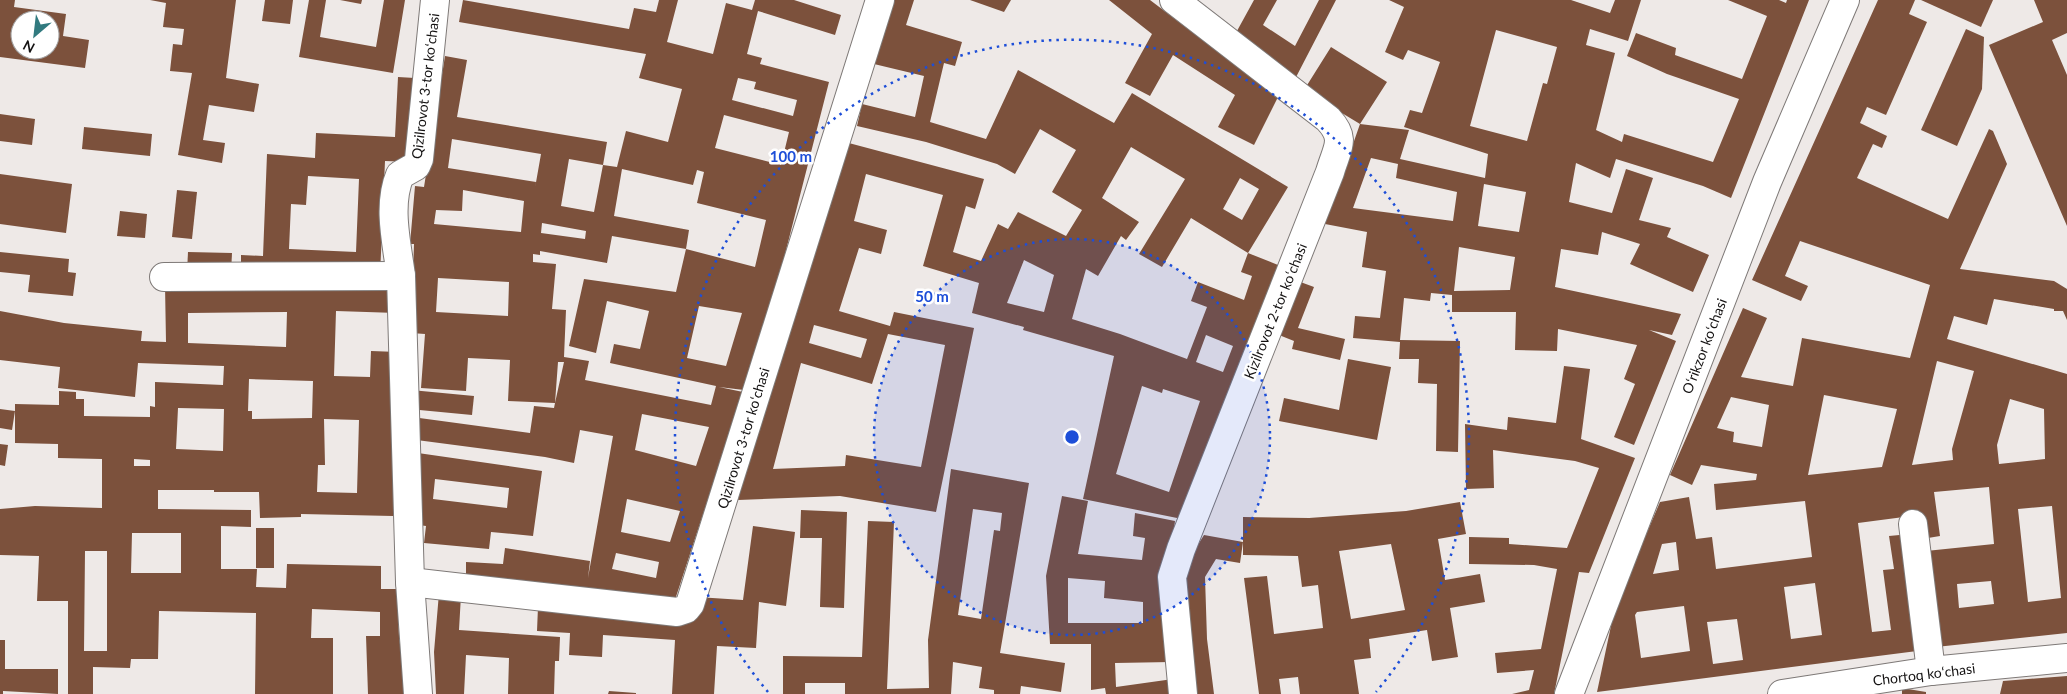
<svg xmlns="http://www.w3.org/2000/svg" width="2067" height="694" viewBox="0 0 2067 694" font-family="Lato,sans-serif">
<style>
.building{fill:#7c513c;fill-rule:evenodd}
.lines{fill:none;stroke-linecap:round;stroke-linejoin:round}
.minor-casing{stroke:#7e7977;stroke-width:30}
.major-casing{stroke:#7e7977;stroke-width:30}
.minor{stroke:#fff;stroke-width:28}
.major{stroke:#fff;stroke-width:28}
.ring{fill:none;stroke:#1d4ed8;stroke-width:2.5;stroke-dasharray:2.5 5}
.labels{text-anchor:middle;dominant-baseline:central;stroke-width:5;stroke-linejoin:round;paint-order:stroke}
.street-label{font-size:14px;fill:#141212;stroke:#fff}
.centre{fill:#1d4ed8;stroke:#fff;stroke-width:2.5}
.ring-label{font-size:15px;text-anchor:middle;font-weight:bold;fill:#1d4ed8;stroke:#fff;stroke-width:5;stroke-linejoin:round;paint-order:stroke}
</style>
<rect width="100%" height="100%" fill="#eee9e7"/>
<g class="building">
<path d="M0,0H15L14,7L66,14L63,36L89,40L85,68L0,57ZM20,20H50V50H20Z"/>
<polygon points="150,0 236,0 226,78 259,84 254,112 209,105 203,140 225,143 222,163 178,155 192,73 170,71 173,44 182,45 184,29 163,27 166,3"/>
<polygon points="265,0 293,0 290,24 262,21"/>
<polygon points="309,0 326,0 320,37 376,47 384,0 405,0 393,73 299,57"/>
<polygon points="340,0 362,0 361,4"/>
<path d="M463,0L629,29L634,8L656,12L659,0H678L667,42L713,54L726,3L752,10L755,0H794L841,15L835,35L758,11L747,54L762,58L760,64L829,82L773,301L744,390L719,387L743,392L672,609L466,577V562L503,564L505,548L590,561L588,578L613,436L580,430L574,463L545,457L409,439L412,417L530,433L534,406L554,408L555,403L508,401L510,360L468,358L466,391L421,388L425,334L411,333L414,244H410L415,186L424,187L445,56L467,60L457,117L607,142L603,165L569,159L561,206L594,212L603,165L617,167L626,131L668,142L682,89L639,78L646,54L459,22ZM738,78L756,82L754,89L797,100L793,116L732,100ZM724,115L789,132L781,165L715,148ZM452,139L541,154L535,188L536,182L448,168ZM622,169L693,185L697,170L704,172L697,203L766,220L755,267L686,249L676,292L584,279L569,346L596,353L607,301L649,311L640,349L614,344L610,363L716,386L711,405L585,380L589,361L564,357L566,310L552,309L556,264L533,262V254L540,255V251L607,263L612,236L686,249L689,230L614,216ZM463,190L524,201L521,232L434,224L436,210L462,211ZM542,223L586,231L585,239L541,233ZM438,278L509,282L508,316L436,312ZM699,306L742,313L726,366L687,358ZM558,362H564L555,403ZM642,414L709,427L696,466L635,450ZM627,499L680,511L670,542L621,532ZM616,553L659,562L656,578L612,569Z"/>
<path d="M892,0H914L906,25L962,42L955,66L944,63L930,122L986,139L1018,70L1114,123L1132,93L1288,187L1248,253L1191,218L1162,267L1139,254L1185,179L1131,147L1102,198L1139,222L1126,240L1121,236L1098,276L1086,269L1072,319L1120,334L1187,359L1207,307L1191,301L1198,282L1244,300L1252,276L1241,272L1248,253L1283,267L1187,520L1083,499L1114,356L1023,330L1024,327L972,313L979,283L923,266L943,195L866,174L854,221L887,230L881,254L859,248L839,311L890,326L894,312L974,328L936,512L840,496L738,500L776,356L794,297L802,300L794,297L845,142L984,179L975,209L966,206L953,252L981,261L998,224L1008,229L1018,212L1066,236L1082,210L1052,192L1076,150L1040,129L1015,174L997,164L926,142L857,126L862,104L915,117L924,76L874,64ZM1240,178L1259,189L1242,220L1223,209ZM1024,260L1054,275L1044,312L1007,303ZM814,325L867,339L861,358L809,343ZM888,334L945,345L921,467L846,455L845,466L773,469L801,363L872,384ZM1206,335L1233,346L1223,372L1196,362ZM1142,386L1162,393L1163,389L1200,401L1169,492L1116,474Z"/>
<polygon points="970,0 1011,0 1004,12"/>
<polygon points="1109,0 1150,0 1278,97 1254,145 1218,127 1235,95 1173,55 1150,96 1125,83 1152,34"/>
<polygon points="1254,0 1277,0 1263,25 1295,46 1319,0 1336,0 1294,81 1232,40"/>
<path d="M1389,0H1571L1610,13L1615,0H1641L1628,41L1590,29L1586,45L1615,53L1596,130L1622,142L1624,134L1713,162L1739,99L1667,74L1627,56L1636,33L1676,48L1675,55L1742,79L1767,16L1728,0H1779L1786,3L1787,0H1809L1731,198L1703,186L1616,159L1610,178L1576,163L1569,202L1612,213L1626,169L1653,178L1639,220L1671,228L1667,237L1709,255L1693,292L1630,264L1640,244L1602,232L1598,255L1561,249L1555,287L1681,314L1672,335L1649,330L1676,341L1634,445L1614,437L1635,384L1624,379L1637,345L1558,329L1557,351L1515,350L1516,312H1452V295L1431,293L1430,301L1404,298L1400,340L1460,341L1458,452L1436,451L1437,384L1418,383L1419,359H1399L1400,342L1353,338L1355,316L1380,318L1386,271L1362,267L1367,232L1325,224L1360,124L1304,90L1331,47L1387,82L1360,124L1409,130L1400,159L1485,178L1488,154L1404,127L1410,110L1422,113L1440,62L1408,50L1403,60L1385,52L1404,7ZM1496,30L1557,47L1547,84L1543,83L1527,141L1470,126ZM1371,158L1398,164L1396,178L1457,192L1453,221L1353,208ZM1484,184L1526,192L1519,232L1478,226ZM1459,247L1515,257L1510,290L1454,291Z"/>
<path d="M1878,0H1915L1909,14L1927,22L1886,115L1867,107L1860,123L1887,136L1882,148L1873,144L1857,178L1948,219L1989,129L1993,131L2007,164L1960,269L2054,281L2067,289V320L2063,311H2054V309L1994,299L1987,325L1954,316L1947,339L2067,374V633L1936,647L1926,551L1994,544L1989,487L1934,492L1940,536L1922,539L1919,515L1858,523L1872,632L1891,630L1883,570L1894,569L1889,536L1910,534L1925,650L1597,692L1615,607L1660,502L1689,497L1696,539L1712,537L1716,569L1812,557L1805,501L1716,510L1714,484L1756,480L1757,474L1701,465L1692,485L1670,475L1743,308L1767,318L1741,377L1793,386L1802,338L1910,358L1930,285L1800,241L1785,276L1808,286L1801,301L1752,280ZM1937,361L1974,371L1952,449L1953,460L1912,465ZM1824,395L1897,409L1882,467L1808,475ZM1731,397L1769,405L1762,447L1733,442L1734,432L1717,428ZM2010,399L2044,409L2045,459L1999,464L1997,445ZM2052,506L2061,598L2028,602L2018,509ZM1676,542L1679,570L1653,574L1662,544ZM1991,581L1994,604L1959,608L1957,584ZM1815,583L1822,635L1791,639L1784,587ZM1684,606L1690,651L1641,658L1635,615L1637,612ZM1737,619L1743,660L1713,664L1707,622Z"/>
<polygon points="1921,0 1993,0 1981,27"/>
<polygon points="2034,0 2067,0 2067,33 2052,40 2067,75 2067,226 1989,45 2043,22"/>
<polygon points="1966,29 1984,37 1982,89 1957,146 1921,130"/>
<path d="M398,77L415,78L411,162L385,161L380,276L241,274V255L263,256L267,154L315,158L316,133L395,137ZM308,176L359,179L356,252L289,249L291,204L306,205Z"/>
<polygon points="0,114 35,119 32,145 0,141"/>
<polygon points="84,127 152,134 150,156 82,149"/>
<polygon points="0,174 72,184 66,233 0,224"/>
<polygon points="177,190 197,192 192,239 172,237"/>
<polygon points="120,211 147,214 145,238 117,236"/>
<polygon points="0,252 69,259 68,272 76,273 73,296 28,292 30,275 0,272"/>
<polygon points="188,252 232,253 231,273 187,272"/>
<polygon points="1295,280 1314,287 1298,328 1345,339 1340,360 1292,349 1294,341 1274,333"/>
<path d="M165,285L397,287V313L336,311L334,376L370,377L371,351L398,352L397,443L393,516L301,514V517L260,518L259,492H214V490H158V509L251,510V527L221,526V569H257L256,587L286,588L287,564L381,566V589H397L399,636L406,694H368L366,636H380V612L312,609L311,638H333V694H255L256,613L159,611L158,659H131L130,668L93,667V694H68V601H37L39,556L0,555V509L35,506L102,508V459L58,458V444L15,443V404L59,405V391L76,392V399H84V416L150,417V406L155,407V382L223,385L224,366L138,363L135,397L58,388L60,367L0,360V311L64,323L142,331L141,341L166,342ZM287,312L286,347L188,343V313ZM249,379L313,381L312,418L252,419V411H248ZM178,408L224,409L223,451L176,449ZM324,419L359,420L357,493L317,492L318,465H325ZM134,459L150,460V466H134ZM132,533H181V573H131ZM85,551H107V651H84Z"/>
<polygon points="1348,359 1391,367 1377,440 1279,421 1284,398 1339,410"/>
<polygon points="1564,366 1590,369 1581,439 1635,458 1589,573 1579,572 1554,694 1512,694 1529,690 1534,670 1497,673 1495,653 1541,649 1557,569 1534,565 1469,564 1469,537 1509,538 1509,544 1567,548 1599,468 1575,461 1493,450 1494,488 1466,489 1465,424 1507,430 1508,417 1556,423"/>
<polygon points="411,390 474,396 472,415 409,409"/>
<polygon points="0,409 15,411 12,430 0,428"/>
<polygon points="0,444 8,445 5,466 0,465"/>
<path d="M411,452L542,471L533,536L491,532L489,549L424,543L426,526L411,524ZM435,479L509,488L507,508L433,499Z"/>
<path d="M951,469L1029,483L1000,653L1065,663L1061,692L1021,686L1020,694H994V690L979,688L982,667L953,662L951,694H845V683H805V694H783V656L862,657L868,521L894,522L887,689L929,688L928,640ZM973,509L1002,513L1000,531L994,530L981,619L958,615Z"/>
<path d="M1062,496L1088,501L1078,554L1142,560L1145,538L1133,536L1135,513L1175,521L1167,587L1171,662L1115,663L1116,687L1173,679L1175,694H1106L1105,688L1091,690V644H1050L1046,576ZM1068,578L1105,581L1104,598L1143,602V623H1068Z"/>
<path d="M1460,502L1466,534L1438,539L1445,580L1480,574L1485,602L1450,608L1458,657L1432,661L1427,630L1369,639L1371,658L1354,660L1359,694H1300L1298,677L1279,679L1281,694H1259L1244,578L1267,576L1274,634L1323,628L1318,585L1302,587L1298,556L1243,555V542L1240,563L1216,559L1205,577L1207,639L1214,694H1185L1178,577L1204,535L1243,542V517L1309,518L1406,511ZM1391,544L1405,610L1351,619L1339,551Z"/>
<polygon points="801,510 847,512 844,608 820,607 822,538 800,538"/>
<polygon points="753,526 795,532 786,606 759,602 756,648 717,646 714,694 672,694 675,640 603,635 602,657 569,655 570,633 537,631 538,607 697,597 743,600"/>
<rect x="256" y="528" width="18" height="40"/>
<polygon points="439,593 461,595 459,630 560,637 559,661 555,661 554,694 508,694 509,658 466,655 464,694 436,694 434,652"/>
<polygon points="0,640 5,640 5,669 58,669 58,694 3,691 3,694 0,694"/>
<polygon points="2067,676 2067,694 2000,694 2003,681"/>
<polygon points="1902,688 1926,692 1926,694 1902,694"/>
<polygon points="609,691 636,693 636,694 608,694"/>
</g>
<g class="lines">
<g class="minor-casing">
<g id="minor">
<path d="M1174,0L1328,119C1347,139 1337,148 1330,172L1181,549L1172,577L1183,694"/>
<polyline points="164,277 401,276"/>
<polyline points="1913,524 1931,671"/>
<polyline points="410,582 677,612 686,609 690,604 880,0"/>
<path d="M418,694L410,582L401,276C397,244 387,206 400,175L416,166L419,159L435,0"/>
</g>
</g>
<g class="major-casing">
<g id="major">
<polyline points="1569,694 1767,182 1845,0"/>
<polyline points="1782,694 1931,671 2067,658"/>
</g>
</g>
<use href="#minor" class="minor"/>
<use href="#major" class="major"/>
</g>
<circle cx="1072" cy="437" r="198" fill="#1d4ed8" fill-opacity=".12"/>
<g class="ring">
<circle cx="1072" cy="437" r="198"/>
<path d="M768 692A397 397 0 1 1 1376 692"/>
</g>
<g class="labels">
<g class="street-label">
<text transform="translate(425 86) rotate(-83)">Qizilrovot 3-tor koʻchasi</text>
<text transform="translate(1275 311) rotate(-68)">Kizilrovot 2-tor koʻchasi</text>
<text transform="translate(1704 346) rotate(-69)">Oʻrikzor koʻchasi</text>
<text transform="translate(743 438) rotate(-73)">Qizilrovot 3-tor koʻchasi</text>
<text transform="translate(1924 674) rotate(-7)">Chortoq koʻchasi</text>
</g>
</g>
<circle cx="1072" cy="437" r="8" class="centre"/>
<g class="ring-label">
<text x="791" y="162">100 m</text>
<text x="932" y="302">50 m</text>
</g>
<g transform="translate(35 35) rotate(208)"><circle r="24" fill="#ffffff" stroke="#a1a0a0"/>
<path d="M0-4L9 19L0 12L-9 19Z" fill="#317a7f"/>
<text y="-8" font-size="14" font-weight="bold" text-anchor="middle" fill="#141212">N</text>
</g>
</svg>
